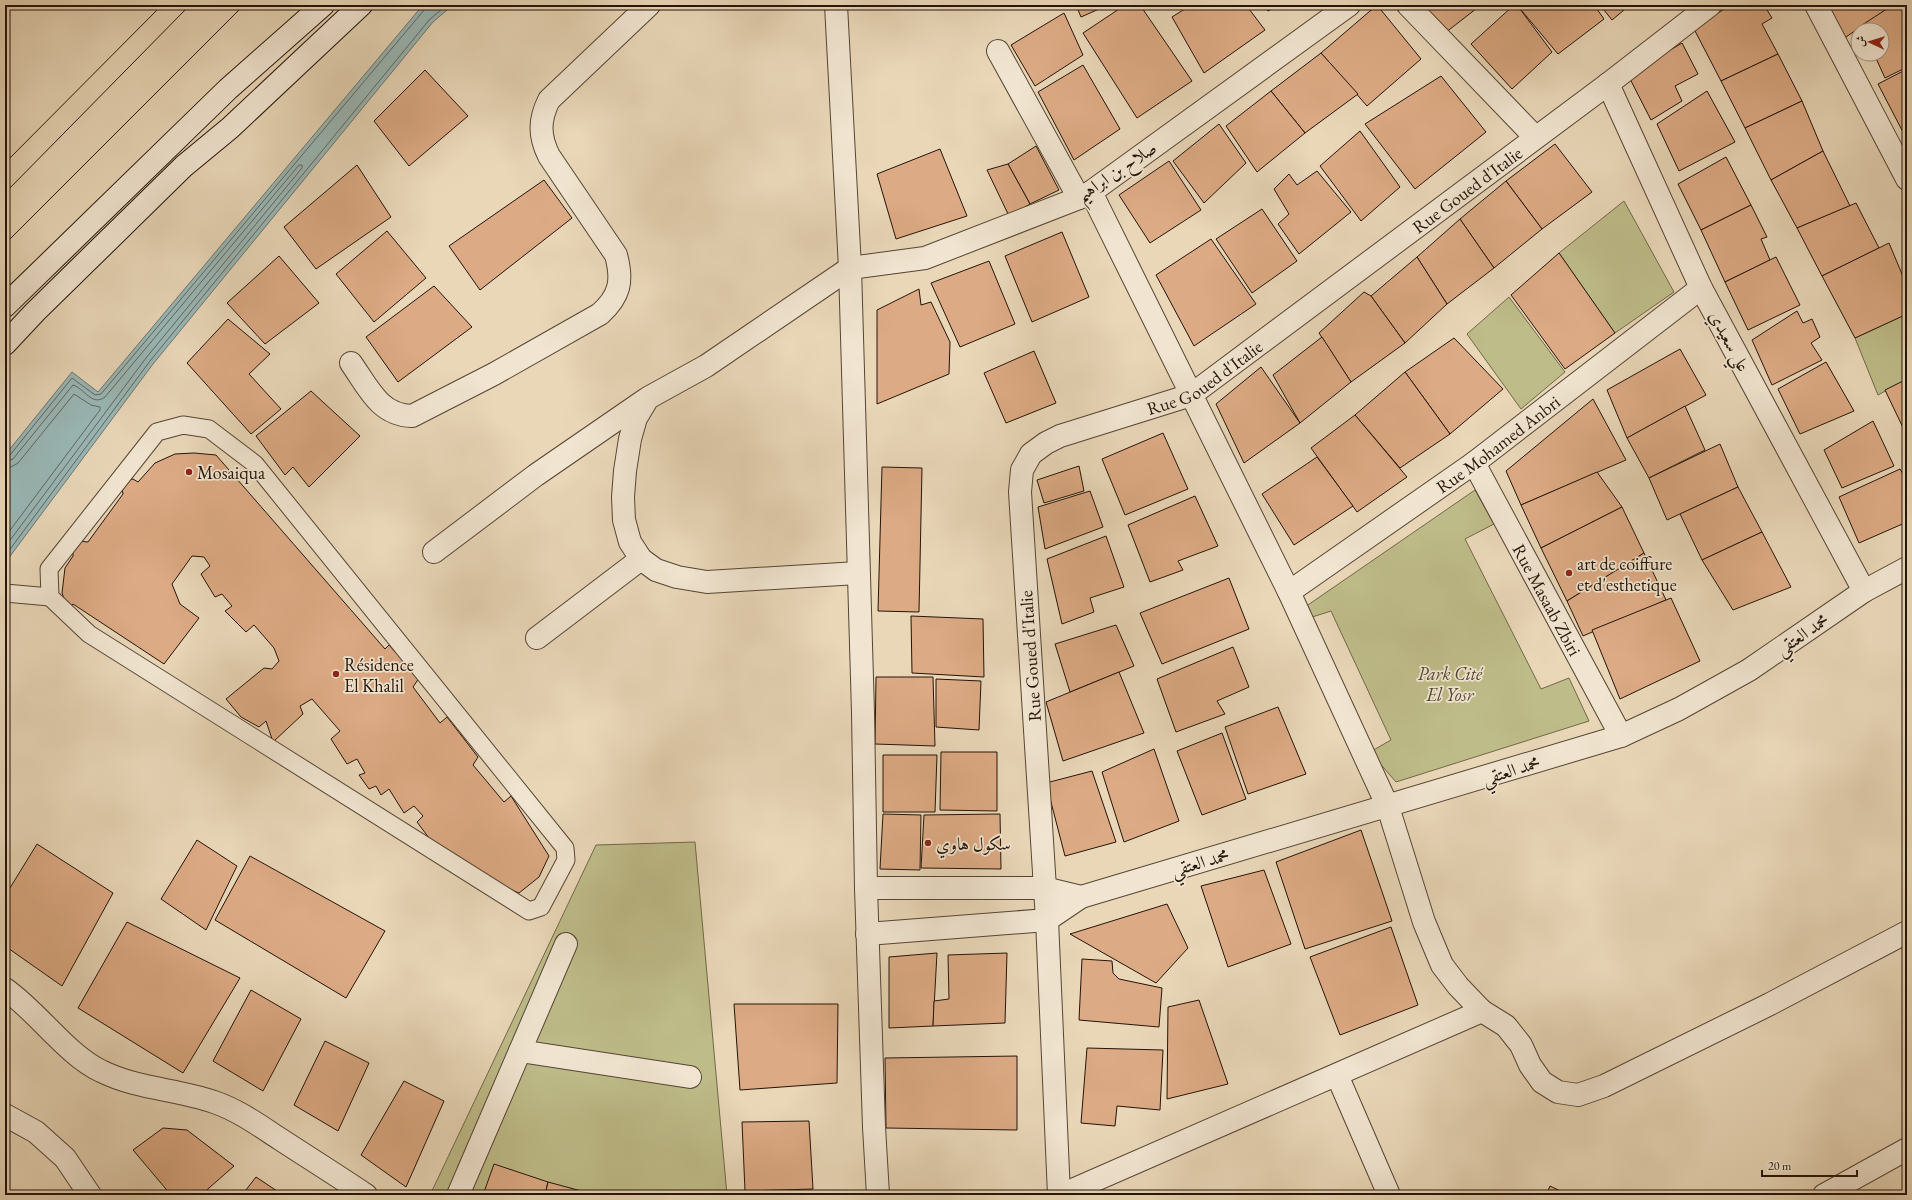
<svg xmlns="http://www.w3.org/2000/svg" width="1912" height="1200" viewBox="0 0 1912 1200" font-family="'EB Garamond',Amiri,serif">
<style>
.green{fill:#bebc89;stroke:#716848}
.water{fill:#9ab8b7;stroke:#6b7671}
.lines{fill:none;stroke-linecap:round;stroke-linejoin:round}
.shore{stroke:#5f6660;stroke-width:1}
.building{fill:#dcaa84;stroke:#241408}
.service-casing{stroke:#554534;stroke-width:19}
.minor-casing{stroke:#554534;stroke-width:24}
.tertiary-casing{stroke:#554534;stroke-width:24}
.secondary-casing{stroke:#241408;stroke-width:24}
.service{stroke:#f1e5d1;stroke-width:17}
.minor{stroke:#f1e5d1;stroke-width:22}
.tertiary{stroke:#f1e5d1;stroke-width:22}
.secondary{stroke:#f1e5d1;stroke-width:22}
.tram{stroke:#241408;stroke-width:1}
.poi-dot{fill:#8f2418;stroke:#f1e5d1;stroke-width:1.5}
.labels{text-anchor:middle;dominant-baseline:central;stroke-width:3.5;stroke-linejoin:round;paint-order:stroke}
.street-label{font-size:18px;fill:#241408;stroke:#f1e5d1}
.poi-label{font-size:18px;fill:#241408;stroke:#f1e5d1;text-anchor:start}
.park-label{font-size:18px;font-style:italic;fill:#52462f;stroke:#f1e5d1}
</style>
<rect width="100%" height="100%" fill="#e9d7b8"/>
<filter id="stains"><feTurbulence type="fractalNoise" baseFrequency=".005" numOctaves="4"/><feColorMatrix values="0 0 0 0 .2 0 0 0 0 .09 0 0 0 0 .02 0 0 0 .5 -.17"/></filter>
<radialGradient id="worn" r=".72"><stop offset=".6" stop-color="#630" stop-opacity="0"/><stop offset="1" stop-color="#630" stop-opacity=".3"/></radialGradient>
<g class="green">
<polygon points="1624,201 1674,292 1615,333 1559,253"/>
<polygon points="1509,297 1565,372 1521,409 1467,334"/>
<polygon points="1907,314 1907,379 1878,395 1855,338"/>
<polygon points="1475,490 1494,524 1465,539 1541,689 1569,678 1589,721 1396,782 1370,752 1391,740 1331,611 1306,619 1305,607"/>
<polygon points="695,842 727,1195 430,1195 596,845"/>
</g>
<polygon class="water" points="423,5 453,5 433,22 153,364 5,563 5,455 72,372 98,392"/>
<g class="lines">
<g class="shore">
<polyline points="5,457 10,455 72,378 95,395 101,394 425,9 426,5"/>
<path d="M5,462L13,459L73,385C84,388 92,407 105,397L299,165H302V168L146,358L5,547"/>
<polyline points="5,468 11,467 18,463 74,394 91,405 100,407 100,410 5,537"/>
<polyline points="5,556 150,361 430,19 447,5"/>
</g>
</g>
<g class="building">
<polygon points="1076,5 1108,5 1081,17"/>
<polygon points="1125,5 1140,5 1192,81 1137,118 1083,33"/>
<polygon points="1191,5 1246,5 1265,30 1204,73 1172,17"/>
<polygon points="1264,5 1279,5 1268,11"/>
<polygon points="1377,5 1421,59 1367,106 1321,53"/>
<polygon points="1424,5 1481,5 1445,33"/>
<polygon points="1514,5 1517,5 1552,52 1512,89 1471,44"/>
<polygon points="1517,5 1594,5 1604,19 1558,54"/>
<polygon points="1600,5 1630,5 1612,20"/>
<polygon points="1730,5 1764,5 1772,18 1762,24 1778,54 1721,81 1694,29"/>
<polygon points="1827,5 1893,5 1843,39"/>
<polygon points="1893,5 1903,5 1907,12 1907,67 1885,78 1874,54 1882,54 1882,30 1864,30 1862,25"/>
<polygon points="1064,13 1083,55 1035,86 1011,45"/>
<polygon points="1682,43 1698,74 1675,86 1682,101 1651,120 1628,75"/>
<polygon points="1321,53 1358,94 1305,133 1271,91"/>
<polygon points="1778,54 1802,101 1745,128 1721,81"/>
<polygon points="1083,65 1120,129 1074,160 1038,92"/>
<polygon points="1907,69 1907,136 1905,136 1878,84"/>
<polygon points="425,70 468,116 409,166 374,121"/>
<polygon points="1441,76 1486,132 1415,189 1365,124"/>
<polygon points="1271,91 1305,133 1257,172 1226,126"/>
<polygon points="1707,91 1735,142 1679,171 1657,124"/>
<polygon points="1802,101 1823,151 1771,180 1745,128"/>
<polygon points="1219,124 1246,163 1204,203 1173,161"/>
<polygon points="1360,131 1400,187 1361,221 1320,166"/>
<polygon points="1555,144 1592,192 1542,229 1506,181"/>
<polygon points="1036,146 1059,190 1030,204 1008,164"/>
<polygon points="940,149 967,216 896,239 877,174"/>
<polygon points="1823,151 1850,206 1797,228 1771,180"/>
<polygon points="1726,157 1751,205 1701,230 1678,184"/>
<polygon points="1169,161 1201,210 1150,243 1119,195"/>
<polygon points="1008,164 1030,204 1009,216 987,170"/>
<polygon points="357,165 391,217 316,269 284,227"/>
<polygon points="1317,171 1351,212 1299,254 1278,224 1289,214 1274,189 1289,174 1297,185"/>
<polygon points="544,180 572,218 480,290 449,246"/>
<polygon points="1506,181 1542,229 1494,268 1460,219"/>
<polygon points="1856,203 1879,248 1822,276 1797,228"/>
<polygon points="1751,205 1767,237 1761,239 1770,260 1725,282 1701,230"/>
<polygon points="1262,209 1297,261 1252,293 1216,239"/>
<polygon points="1460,219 1494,268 1447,304 1417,257"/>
<polygon points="387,231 426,278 374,322 336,274"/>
<polygon points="1062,232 1089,297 1032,322 1005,256"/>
<polygon points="1211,239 1256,304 1194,346 1156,275"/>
<polygon points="1889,243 1907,286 1907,314 1855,338 1822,276"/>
<polygon points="1559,253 1615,333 1565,369 1511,295"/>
<polygon points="279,256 319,303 265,344 227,303"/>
<polygon points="1417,257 1447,304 1405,343 1371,296"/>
<polygon points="1776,257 1800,305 1748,330 1725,282"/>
<polygon points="989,261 1015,324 960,347 931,283"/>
<polygon points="434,286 472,327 398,382 366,337"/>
<polygon points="919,289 921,305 931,302 950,342 949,374 877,404 877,310"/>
<polygon points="1364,292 1371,296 1405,343 1351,382 1319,333"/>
<polygon points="1797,311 1803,323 1812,319 1820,337 1811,343 1822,360 1772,385 1752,340"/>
<polygon points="228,319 270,354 249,374 281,409 251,434 187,363"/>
<polygon points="1322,337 1351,382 1300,423 1273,375"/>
<polygon points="1454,338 1503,389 1450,434 1405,372"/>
<polygon points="1680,349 1706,395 1627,438 1607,390"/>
<polygon points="1034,351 1056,403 1006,423 984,373"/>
<polygon points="1826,362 1854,411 1800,434 1778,389"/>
<polygon points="1261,367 1300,423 1244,463 1216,404"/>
<polygon points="1405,372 1450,434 1400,468 1355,415"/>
<polygon points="1907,379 1907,436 1885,390"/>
<polygon points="311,391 360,436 309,487 293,467 285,475 256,436"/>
<polygon points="1593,399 1626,460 1521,505 1506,471"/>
<polygon points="1685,406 1705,450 1649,478 1627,438"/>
<polygon points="1355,415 1407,477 1357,512 1311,448"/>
<polygon points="1873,421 1894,466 1842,488 1824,450"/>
<polygon points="1163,433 1188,489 1125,515 1102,459"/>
<polygon points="1720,444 1738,487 1667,520 1649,478"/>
<polygon points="194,453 216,455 385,649 389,645 419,678 413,687 440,723 447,717 478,757 473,765 504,802 511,796 549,856 539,877 519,893 479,876 432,842 417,822 423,816 414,806 404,813 389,789 381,795 376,786 369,789 359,775 365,773 357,759 347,764 331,739 340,731 312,699 300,706 303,714 273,742 266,721 259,727 241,717 226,699 264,668 272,669 279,661 274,648 254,625 246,632 225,611 232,606 222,594 215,597 201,574 210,566 204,557 192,556 172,584 180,604 199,618 164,664 73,604 68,610 62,593 65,568 73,556 73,547 78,541 88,542 123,494 122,488 127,481 133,479 138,482 155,463 175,454"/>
<polygon points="1317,457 1353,506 1294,545 1262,494"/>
<polygon points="1079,466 1084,491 1044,503 1037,480"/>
<polygon points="882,467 922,468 919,612 878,611"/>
<polygon points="1900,469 1907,481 1907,522 1859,543 1839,497"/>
<polygon points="1597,472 1622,507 1541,548 1521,505"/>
<polygon points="1738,487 1762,532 1702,560 1680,514"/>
<polygon points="1090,491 1103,527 1045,549 1038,507"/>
<polygon points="1195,496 1218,546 1178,561 1183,570 1150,582 1128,525"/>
<polygon points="1622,507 1644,553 1567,601 1541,548"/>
<polygon points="1762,532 1791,587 1733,610 1702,560"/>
<polygon points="1106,536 1124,587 1090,598 1094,612 1062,624 1047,559"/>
<polygon points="1644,553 1666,600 1583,636 1567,601"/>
<polygon points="1229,578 1249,629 1162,664 1140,613"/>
<polygon points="1671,598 1700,661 1620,699 1592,630"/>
<polygon points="911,616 983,619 984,677 912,673"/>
<polygon points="1116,625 1134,666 1070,692 1055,644"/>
<polygon points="1233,647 1249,687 1217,701 1225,714 1176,732 1157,679"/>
<polygon points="1119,672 1144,733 1063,761 1046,702"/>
<polygon points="876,677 933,677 935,746 875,744"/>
<polygon points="936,679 981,681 979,730 936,727"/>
<polygon points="1278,707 1306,774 1248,794 1225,727"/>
<polygon points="1222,733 1246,799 1202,815 1177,751"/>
<polygon points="1154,749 1179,821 1124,842 1102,772"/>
<polygon points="941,752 997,752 997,811 940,810"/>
<polygon points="883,755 937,755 935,812 883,812"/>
<polygon points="1092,771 1116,842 1065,856 1046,783"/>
<polygon points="883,814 921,815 920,870 880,869"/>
<polygon points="1000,814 1001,869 921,868 924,815"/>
<polygon points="1361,830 1392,921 1305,949 1276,862"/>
<polygon points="197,840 237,866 206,930 161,899"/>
<polygon points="37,844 113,893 62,986 5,946 5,896"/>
<polygon points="250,856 385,931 346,998 215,920"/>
<polygon points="1264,870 1291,944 1228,967 1201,886"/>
<polygon points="1167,904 1188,948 1156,983 1070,934"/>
<polygon points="127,922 240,978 183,1073 78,1008"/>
<polygon points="1391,927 1418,1005 1340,1035 1310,957"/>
<polygon points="937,953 933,1026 889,1028 889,957"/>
<polygon points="1007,953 1005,1023 933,1026 934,1001 949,999 948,955"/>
<polygon points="1082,959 1112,961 1113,973 1119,979 1162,988 1159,1027 1079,1020"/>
<polygon points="251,990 301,1019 263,1091 213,1061"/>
<polygon points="1199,1000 1228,1084 1167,1099 1168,1007"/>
<polygon points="734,1004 838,1004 837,1083 740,1090"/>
<polygon points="325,1041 369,1063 338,1131 294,1105"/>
<polygon points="1087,1048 1163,1050 1160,1110 1117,1106 1115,1126 1081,1123"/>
<polygon points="1017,1056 1017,1130 886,1128 885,1058"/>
<polygon points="404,1081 444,1101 406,1187 361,1155"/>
<polygon points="809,1121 813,1189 745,1191 742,1122"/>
<polygon points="163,1128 187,1130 234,1166 201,1195 171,1195 133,1150"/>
<polygon points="494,1164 548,1182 545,1195 483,1195"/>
<polygon points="256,1177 283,1195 242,1195"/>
<polygon points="548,1182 596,1195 545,1195"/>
<polygon points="1550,1186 1569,1195 1546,1195"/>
</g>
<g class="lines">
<g class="service-casing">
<g id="service">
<polygon points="183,425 209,429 255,464 565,848 566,860 541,907 529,911 89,634 50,597 49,569 157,432"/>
<polyline points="5,593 50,597"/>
</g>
</g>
<g class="minor-casing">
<g id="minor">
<polyline points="1408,5 1535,137"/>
<polyline points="1816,5 1907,179"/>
<polyline points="998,51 1079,198"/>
<polyline points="1608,84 1701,288 1864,591"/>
<polyline points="1091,192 1289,592 1388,807 1424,922 1442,965 1458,986 1482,1011 1506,1026 1521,1045 1530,1065 1542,1082 1558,1092 1578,1095 1604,1086 1770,1004 1907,932"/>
<path d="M351,363C368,387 379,415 412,416L494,374L600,314C620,296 623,281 616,255L549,156C539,136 539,120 549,100L649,5"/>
<path id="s1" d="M1474,463L1621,736"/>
<polyline points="434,552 536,475 645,400"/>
<polyline points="858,573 707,582 677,577 656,570 641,559 630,542 624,520 623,497 625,471 630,439 636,418 648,398 706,366 850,268 925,258 1079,198 1091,192 1349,5"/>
<path id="s2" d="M1289,592L1474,463L1701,288"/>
<polyline points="537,638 641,559"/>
<polyline points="866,888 1044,888 1081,897"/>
<polyline points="867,934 1047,920 1081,897 1621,736 1679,709 1749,670 1864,591 1907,568"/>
<path d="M5,989C37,1011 67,1055 101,1071C137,1089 177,1089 214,1102C238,1110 260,1126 280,1139C309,1158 338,1176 366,1195"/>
<polyline points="520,1051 690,1077"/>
<polyline points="1337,1075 1389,1195"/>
<polyline points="5,1115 36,1132 65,1158 90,1195"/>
<polyline points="458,1195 566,944"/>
<path id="s3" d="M1059,1195L1047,920L1020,492L1022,470L1031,454L1046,443L1060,436L1191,395L1608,84L1710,5"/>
<polyline points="1061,1195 1482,1011"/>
<polyline points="1824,1195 1907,1149"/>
</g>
</g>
<g class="tertiary-casing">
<polyline id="tertiary" points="836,5 850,268 863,713 866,888 874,1127 878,1195"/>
</g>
<g class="secondary-casing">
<g id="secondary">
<polyline points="5,306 228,89 323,5"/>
<polyline points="5,344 35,312 184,166 230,128 361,5"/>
</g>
</g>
<use href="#service" class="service"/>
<use href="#minor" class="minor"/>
<use href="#tertiary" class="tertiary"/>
<use href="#secondary" class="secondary"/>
<g class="tram">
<polyline points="5,163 162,5"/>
<polyline points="5,193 190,5"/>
<polyline points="5,244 244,5"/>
</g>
</g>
<g class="poi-dot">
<circle cx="189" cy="472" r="4"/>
<circle cx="1569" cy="573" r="4"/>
<circle cx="336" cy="674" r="4"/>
<circle cx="928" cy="843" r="4"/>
</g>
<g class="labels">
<g class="street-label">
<text transform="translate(1116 171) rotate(-34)">صلاح بن ابراهيم</text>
<text stroke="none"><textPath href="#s3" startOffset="1260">Rue Goued d'Italie</textPath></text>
<text transform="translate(1730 341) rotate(62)">علي سعيدي</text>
<text stroke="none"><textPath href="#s3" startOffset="936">Rue Goued d'Italie</textPath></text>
<text stroke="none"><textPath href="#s2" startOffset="256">Rue Mohamed Anbri</textPath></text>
<text stroke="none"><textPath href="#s1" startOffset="155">Rue Masaab Zbiri</textPath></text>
<text transform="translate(1802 634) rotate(-34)">محمد العتقي</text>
<text transform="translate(1030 656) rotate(-94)">Rue Goued d'Italie</text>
<text transform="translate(1511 770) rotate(-17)">محمد العتقي</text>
<text transform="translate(1200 862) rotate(-16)">محمد العتقي</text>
</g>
<g class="poi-label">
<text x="197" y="472">Mosaiqua</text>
<text x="1577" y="563">art de coiffure<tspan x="1577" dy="21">et d'esthetique</tspan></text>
<text x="344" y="664">Résidence<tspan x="344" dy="21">El Khalil</tspan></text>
<text x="936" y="843">سكول هاوي</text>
</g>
<g class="park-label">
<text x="1450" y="673">Park Cité<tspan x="1450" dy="21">El Yosr</tspan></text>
</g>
</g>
<rect width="1912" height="1200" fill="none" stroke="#e9d7b8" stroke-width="20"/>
<rect x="6" y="6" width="1900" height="1188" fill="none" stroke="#241408" stroke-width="2"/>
<rect x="10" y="10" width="1892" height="1180" fill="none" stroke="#241408"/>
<g transform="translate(1870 42) rotate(274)"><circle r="19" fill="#f1e5d1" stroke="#9f9181"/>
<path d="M0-3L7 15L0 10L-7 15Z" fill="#8f2418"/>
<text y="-6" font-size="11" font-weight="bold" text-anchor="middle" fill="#241408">ش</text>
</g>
<path d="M1762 1170v6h95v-6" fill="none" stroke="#241408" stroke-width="2"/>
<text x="1768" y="1170" font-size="12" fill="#241408" stroke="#f1e5d1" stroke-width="3" paint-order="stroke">20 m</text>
<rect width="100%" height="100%" filter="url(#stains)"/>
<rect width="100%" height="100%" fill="url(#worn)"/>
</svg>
